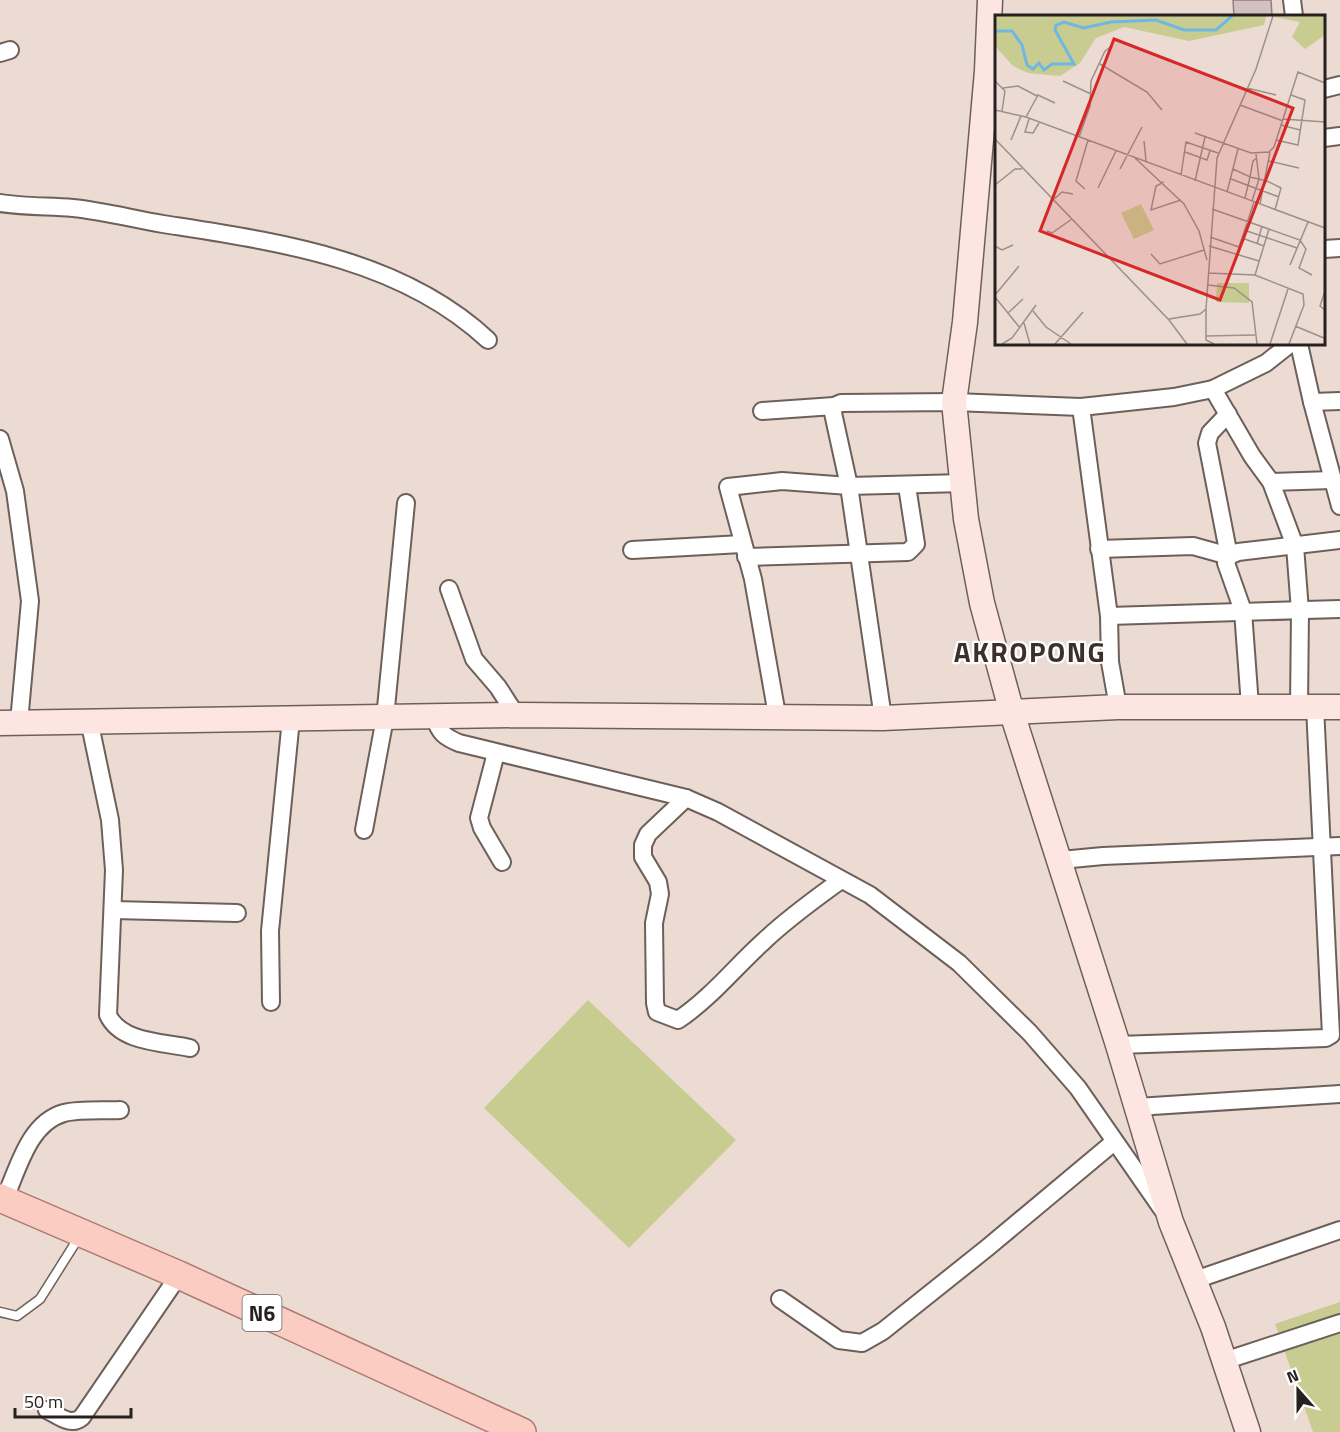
<svg xmlns="http://www.w3.org/2000/svg" width="1340" height="1432" viewBox="0 0 1340 1432" font-family="'Titillium Web',sans-serif">
<style>
.green{fill:#c8cc90}
.building{fill:#d3c1bf;stroke:#907f7d;stroke-width:1.5}
.lines{fill:none;stroke-linecap:round;stroke-linejoin:round}
.lane-casing{stroke:#6d6059;stroke-width:11}
.street-casing{stroke:#6d6059;stroke-width:20}
.secondary-casing{stroke:#6d6059;stroke-width:27}
.primary-casing{stroke:#af7a6f;stroke-width:30}
.lane{stroke:#fff;stroke-width:8}
.street{stroke:#fff;stroke-width:16}
.secondary{stroke:#fde6e1;stroke-width:24}
.primary{stroke:#fbcdc2;stroke-width:27}
.labels{text-anchor:middle;dominant-baseline:central;stroke-width:4.5;stroke-linejoin:round;paint-order:stroke}
.shield{fill:#fff;stroke:#676362;stroke-width:1.5}
.shield-label{font-size:21px;font-weight:bold;fill:#26201e}
.district-label{font-size:28px;font-weight:bold;letter-spacing:1.5px;fill:#3c302a;stroke:#fff}
.inset-river{fill:none;stroke:#6fb7e3;stroke-width:3}
.inset-road{fill:none;stroke:#9c908b;stroke-width:1.5}
.view{fill:#d62828;fill-opacity:0.15;stroke:#d62828;stroke-width:3}
.inset-edge{fill:none;stroke:#26201e;stroke-width:3}
</style>
<rect width="100%" height="100%" fill="#ebdbd3"/>
<g class="green">
<polygon points="588,1000 736,1140 629,1248 484,1108"/>
<polygon points="1340,1302 1340,1432 1313,1432 1275,1324"/>
</g>
<polygon class="building" points="1233,0 1271,0 1272,16 1234,16"/>
<g class="lines">
<g class="lane-casing">
<polyline id="lane" points="0,1312 17,1316 40,1299 79,1237"/>
</g>
<g class="street-casing">
<g id="street">
<polyline points="1292,0 1294,16"/>
<polyline points="0,53 10,50"/>
<polyline points="1324,89 1340,85"/>
<polyline points="1324,138 1340,136"/>
<path d="M0,203C24,207 49,206 73,208C103,211 133,219 163,224C277,242 400,258 488,340"/>
<polyline points="1324,249 1340,248"/>
<polyline points="1299,344 1312,402 1340,506"/>
<polyline points="1213,389 1252,456 1271,482 1295,546 1300,611 1299,707"/>
<polyline points="1312,402 1340,401"/>
<polyline points="834,406 833,413 849,486 883,718"/>
<polyline points="1081,407 1109,616 1110,662 1118,707"/>
<polyline points="762,411 834,406 841,403 954,402 1081,407 1174,397 1213,389 1266,363 1290,344"/>
<polyline points="0,439 15,491 30,601 19,722"/>
<polyline points="1271,482 1332,480"/>
<polyline points="1099,549 1193,546 1229,556 1207,443 1210,433 1228,414"/>
<polyline points="632,550 742,544"/>
<polyline points="746,557 908,552 916,544 907,486"/>
<polyline points="449,589 474,659 498,687 516,715"/>
<polyline points="1109,616 1340,609"/>
<polyline points="1250,706 1243,611 1226,563 1229,556 1238,552 1340,540"/>
<polyline points="777,715 753,579 728,487 782,481 849,486 963,483"/>
<path d="M435,718C439,733 445,737 459,743L686,798L718,812L870,895L959,963L1030,1033L1078,1088L1162,1209"/>
<path d="M89,720L110,820L114,870L108,1015C121,1043 163,1042 190,1048"/>
<polyline points="496,753 479,818 482,828 502,862"/>
<path d="M686,798L648,834L643,845V857L658,882L660,894L654,923L655,1003L657,1012L678,1020C711,998 735,967 764,941C788,918 815,899 841,880"/>
<polyline points="364,830 385,718 406,503"/>
<polyline points="1061,860 1103,856 1340,846"/>
<polyline points="113,910 237,913"/>
<polyline points="271,1002 270,931 291,719"/>
<polyline points="1118,1045 1326,1038 1331,1035 1315,707"/>
<polyline points="1137,1107 1340,1094"/>
<path d="M4,1200C18,1170 28,1123 64,1113C81,1109 103,1111 120,1110"/>
<polyline points="1195,1280 1340,1230"/>
<polyline points="780,1299 839,1340 862,1343 883,1331 987,1248 1114,1142"/>
<polyline points="1224,1361 1340,1323"/>
<path d="M47,1410C59,1416 71,1427 82,1417L179,1275"/>
</g>
</g>
<g class="secondary-casing">
<g id="secondary">
<polyline points="990,0 987,71 965,322 954,402 966,519 982,603 1012,713 1118,1045 1171,1222 1213,1327 1248,1432"/>
<polyline points="0,723 516,715 883,718 1118,707 1340,707"/>
</g>
</g>
<g class="primary-casing">
<polyline id="primary" points="0,1198 179,1275 522,1432"/>
</g>
<use href="#lane" class="lane"/>
<use href="#street" class="street"/>
<use href="#secondary" class="secondary"/>
<use href="#primary" class="primary"/>
</g>
<g class="labels">
<rect class="shield" x="242.5" y="1295" width="39" height="36" rx="4.5"/>
<g class="shield-label">
<text x="262" y="1313">N6</text>
</g>
<g class="district-label">
<text x="1030" y="651">AKROPONG</text>
</g>
</g>
<g transform="translate(995 15)">
<rect width="330" height="330" fill="#ebdbd3"/>
<path d="M0,1H271L269,10L194,26L129,12L101,23L85,48L65,61L33,58L18,51L0,31ZM330,1V20L310,34L297,22L305,7L279,2ZM146,189L159,215L139,224L126,198ZM222,268H254V288L221,287Z" fill="#c8cc90"/>
<path class="inset-river" d="M0,16H17L27,30L32,50L38,54L44,48L49,55L57,49H79L60,15L61,10L69,7L89,13L116,7L161,5L189,15H221L237,1"/>
<path class="inset-road" d="M105,49L152,77L167,95M0,66L10,76L7,96M68,66L96,79M8,73L23,71L42,81M252,73L281,80M245,90L288,106M0,95L31,102L330,213M31,102L43,80L60,88M34,104L30,117L38,118L44,108M288,104L330,107M286,110L305,115M200,118L256,138L274,137L279,132L303,57L330,68M84,122L95,91L96,66L110,36L117,31M0,124L174,305L192,329M16,125L26,101M281,125L303,130L310,85L296,80M149,126L151,146M190,137L212,145L215,136M140,143L189,189L204,216L212,245M274,146L304,153M125,154L147,112M238,154L255,162L258,146L262,143M186,160L191,127L223,138M236,164L284,182M200,166L210,122M169,167L161,171L156,195L186,185M0,170L20,154H27M103,173L121,136M90,174L81,166L93,125M232,177L243,134M250,183L255,162L272,166L286,173L280,195M58,185L67,177L78,179M257,186L264,164L261,139M265,189L275,137M217,194L305,225L311,234L304,253L317,260M249,215L302,233M52,216L57,218L77,204M215,222L244,232L259,187M247,223L269,231M262,229L267,211M0,231L7,235L18,230M214,231L264,246M156,239L165,249L209,235M295,250L313,207M213,258L260,260L308,279L309,290L294,329M260,260L274,214M213,270L239,273L257,287L262,329M330,276L325,291L330,295M0,280L24,251M0,282L25,313M211,294V325L219,329M38,296L51,312L76,329M13,298L28,284M174,304L205,299L211,294L222,143L261,54L278,1M29,308L35,329M300,311L329,323M211,321L260,320M7,329L17,323L41,290M60,329L88,297M275,329L293,274"/>
<path class="view" d="M119,24L298,93L225,285L45,216Z"/>
<rect width="330" height="330" class="inset-edge"/>
</g>
<g transform="translate(1298 1390) rotate(339)" stroke="#ffffff" stroke-width="4.5" paint-order="stroke">
<path d="M0-4.5L10 22L0 15L-10 22Z" fill="#26201e"/>
<text y="-9" font-size="16" font-weight="bold" text-anchor="middle" fill="#26201e">N</text>
</g>
<path d="M15 1408v9h116v-9" fill="none" stroke="#26201e" stroke-width="3"/>
<text x="24" y="1408" font-size="18" fill="#26201e" stroke="#ffffff" stroke-width="4.5" paint-order="stroke">50 m</text>
</svg>
